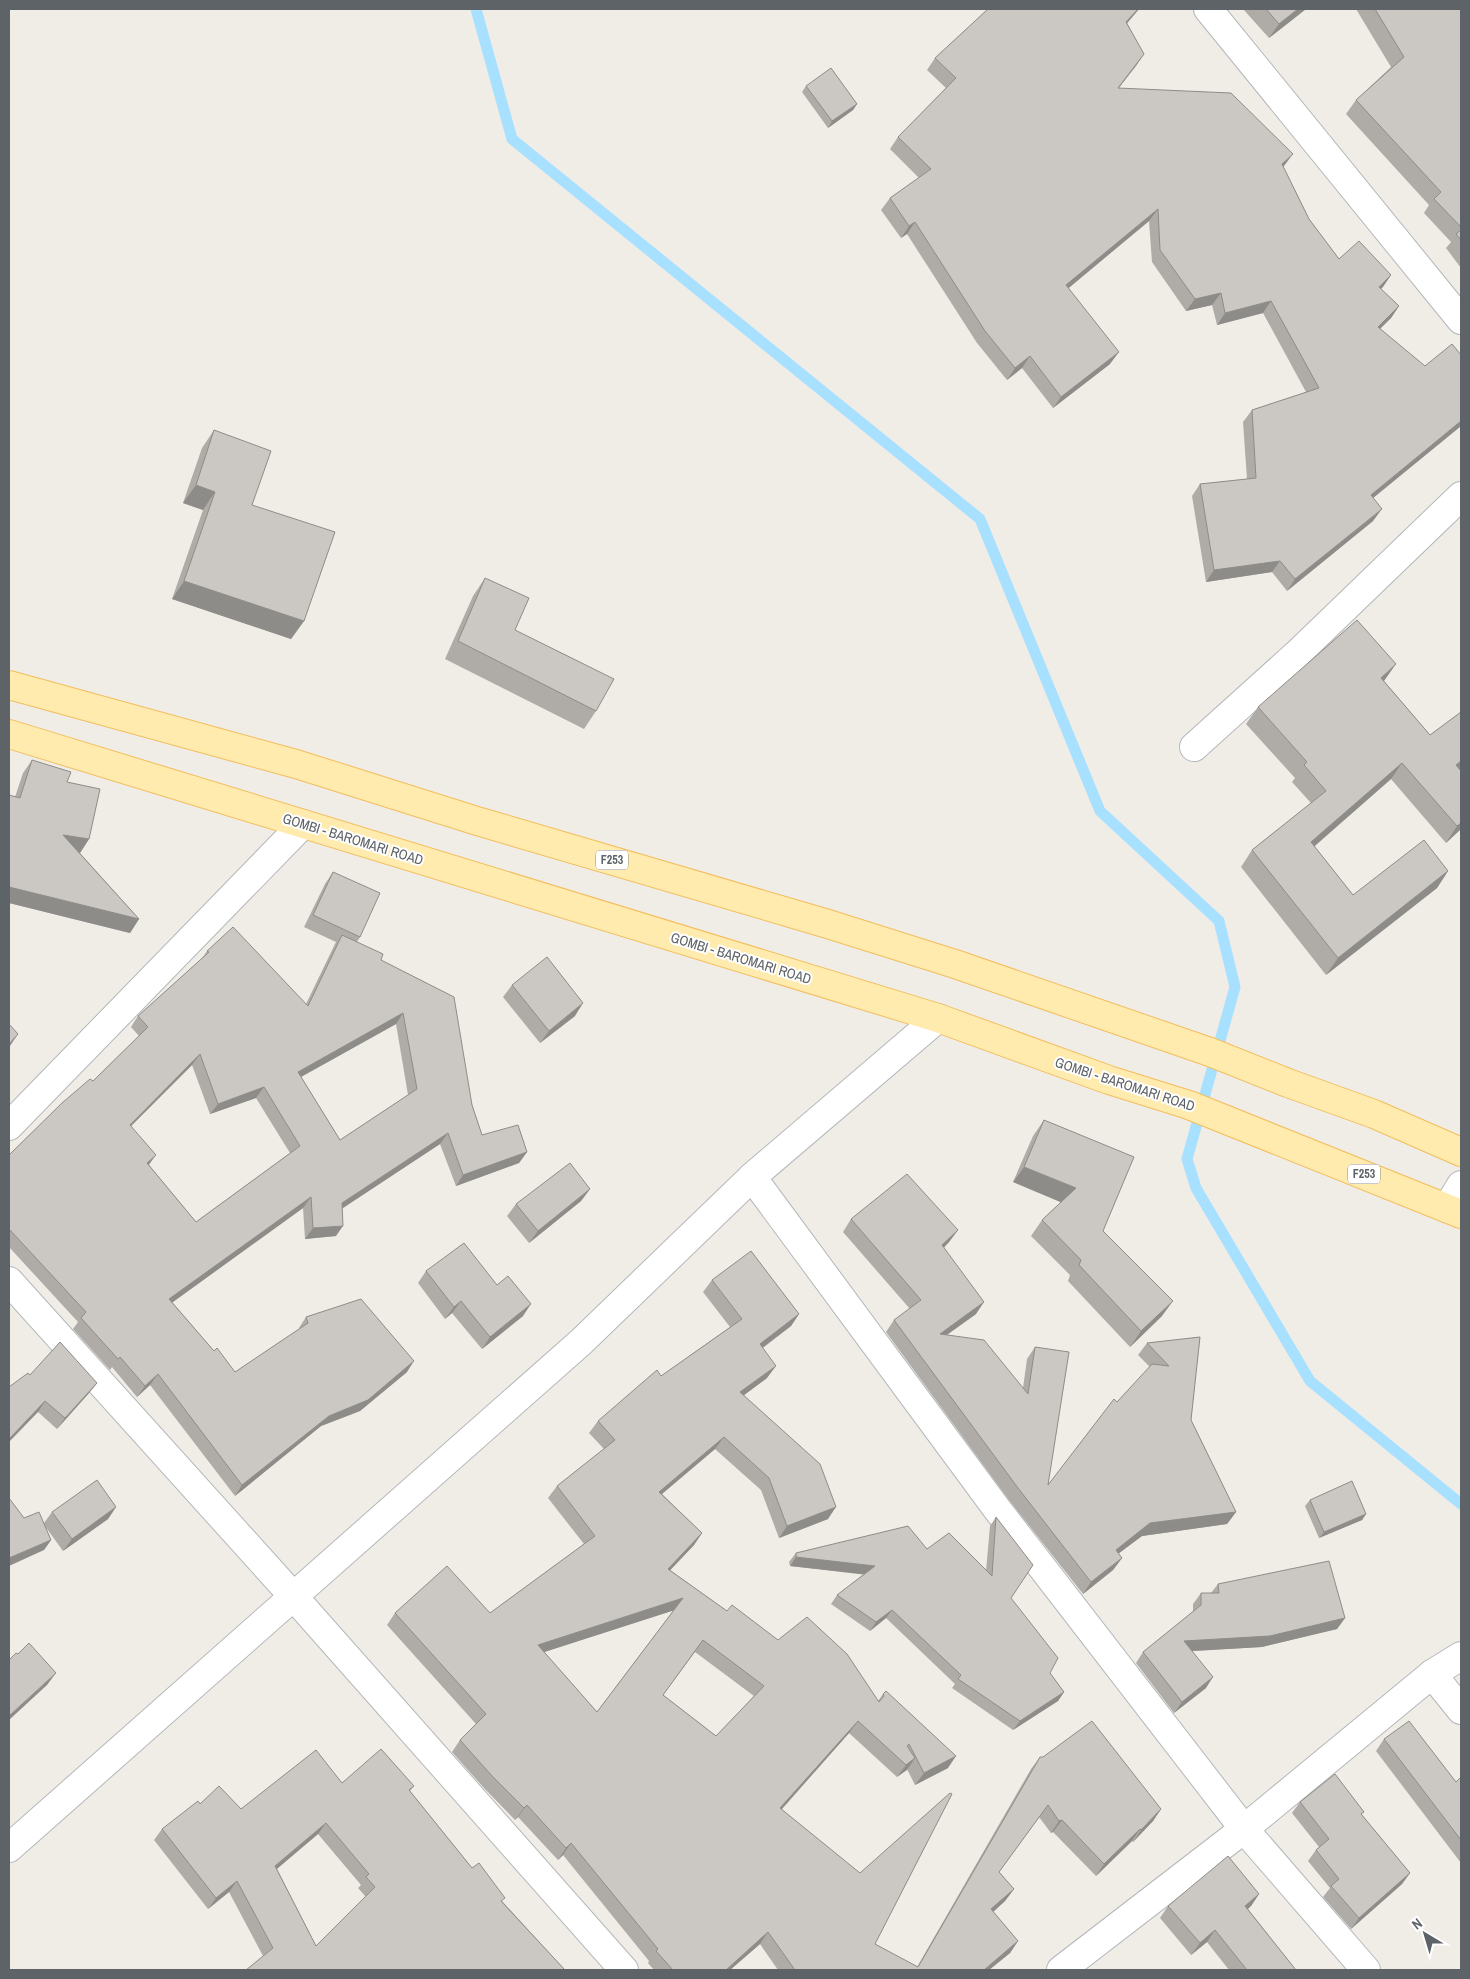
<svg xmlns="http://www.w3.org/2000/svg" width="1470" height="1979" viewBox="0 0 1470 1979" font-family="'Archivo Narrow',sans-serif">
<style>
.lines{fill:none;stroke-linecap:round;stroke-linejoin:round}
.stream{stroke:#a8e0ff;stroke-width:11}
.minor-casing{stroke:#b4b7bb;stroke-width:30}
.primary-casing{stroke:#f3bd5d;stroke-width:30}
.minor{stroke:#fff;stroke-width:28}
.primary{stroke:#ffebad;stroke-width:28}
.wall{fill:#afaca8;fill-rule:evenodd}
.shaded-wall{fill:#8e8c88}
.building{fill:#cbc8c3;stroke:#8e8c88;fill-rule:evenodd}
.labels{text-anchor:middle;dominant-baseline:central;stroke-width:4;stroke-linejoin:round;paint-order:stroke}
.shield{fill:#fff;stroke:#8e9295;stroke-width:1}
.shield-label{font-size:12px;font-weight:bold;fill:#5e6367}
.street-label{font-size:14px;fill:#5e6367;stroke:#fff}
</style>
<rect width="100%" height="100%" fill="#f0ede7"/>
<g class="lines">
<polyline class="stream" points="476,9 512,139 980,519 1100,811 1219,921 1235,987 1187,1159 1196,1188 1310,1381 1461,1504"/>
<g class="minor-casing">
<g id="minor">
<polyline points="1208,9 1461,320"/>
<polyline points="1194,747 1297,654 1461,496"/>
<polyline points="9,1126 303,824"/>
<polyline points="752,1177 997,1509 1244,1829 1061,1970"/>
<polyline points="1447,1208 1461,1185"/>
<polyline points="9,1281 293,1596 624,1970"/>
<polyline points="1432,1674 1461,1710"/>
<polyline points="9,1848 581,1342 752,1177 938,1018"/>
<polyline points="1366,1970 1244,1829 1432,1674 1461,1656"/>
</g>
</g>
<g class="primary-casing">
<g id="primary">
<polyline points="9,685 296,764 477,821 828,924 955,964 1210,1052 1288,1083 1374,1114 1461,1152"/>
<polyline points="9,734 938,1018 1109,1080 1189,1105 1461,1214"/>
</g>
</g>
<use href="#minor" class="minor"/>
<use href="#primary" class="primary"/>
</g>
<g class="wall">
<polygon points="988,9 1139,9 1127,23 1144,54 1119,88 1283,166 1309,219 1339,259 1391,275 1381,289 1399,306 1391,318 1380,328 1461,426 1373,498 1373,521 1287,591 1272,572 1206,582 1192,496 1200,484 1247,479 1243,422 1252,410 1306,392 1263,313 1217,325 1212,305 1186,311 1152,262 1149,221 1068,288 1110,364 1053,408 1022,368 1007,380 977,343 907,234 901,238 881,210 890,198 919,178 890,149 898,137 946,88 927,70 935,58"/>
<polygon points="1243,9 1306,9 1269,38"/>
<polygon points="1356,9 1461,9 1461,268 1446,248 1451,242 1424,213 1429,205 1346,114 1356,100 1391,67"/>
<polygon points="806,86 857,104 853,110 828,128 802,92"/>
<polygon points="214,430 304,621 291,639 172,599 203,510 183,503 202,448"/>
<polygon points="485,578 515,630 596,711 584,729 445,659 473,596"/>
<polygon points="1384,681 1430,735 1461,712 1461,769 1460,770 1461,829 1446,843 1391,779 1314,846 1353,895 1448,871 1437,888 1326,975 1241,867 1252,850 1311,803 1292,782 1295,778 1246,724 1258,707"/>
<polygon points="32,760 67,782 89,839 80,853 79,852 139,919 130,933 9,903 9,795 15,797 23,773"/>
<path d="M333,872L360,937L357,942L381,960L472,1105L482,1135L527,1152L519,1163L456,1186L440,1144L342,1208L336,1236L305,1239L303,1208L172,1302L214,1351L235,1372L299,1329V1328L306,1317L407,1372L360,1411L321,1426L235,1496L150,1385L137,1397L112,1367L110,1370L73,1329L78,1322L9,1247V1155L93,1081L139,1036L131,1027L138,1016L201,960L207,951L306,1004L334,946L336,942L304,927L325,884ZM396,1024L408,1095L340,1140L301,1077ZM192,1065L210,1114L256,1098L290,1153L196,1222L149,1165L131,1126Z"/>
<polygon points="512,985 575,1016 540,1043 503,997"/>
<polygon points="1044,1120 1103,1231 1162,1316 1130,1347 1068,1281 1070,1275 1031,1236 1042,1220 1061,1202 1013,1182 1033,1136"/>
<polygon points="590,1189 581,1201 529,1243 507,1216 516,1204"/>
<polygon points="851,1219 958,1230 949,1242 944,1248 976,1314 947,1335 1023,1388 1027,1359 1035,1347 1048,1485 1117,1402 1150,1367 1138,1355 1147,1343 1200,1337 1191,1420 1236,1512 1227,1524 1142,1536 1118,1554 1122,1558 1113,1570 1083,1594 1009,1500 886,1332 894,1320 910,1309 843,1232"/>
<polygon points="426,1271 497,1285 523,1316 482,1349 452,1313 445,1319 418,1283"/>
<path d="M712,1280L799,1314L791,1326L763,1348L767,1378L744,1395L828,1519L779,1538L761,1490L715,1449L662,1494L702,1533L694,1545L670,1570L727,1611L778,1640L878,1701L883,1694L948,1768L915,1785L907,1769L897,1777L849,1733L782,1809L875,1944L917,1967L1031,1769L1040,1757L1161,1809L1153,1821L1133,1842L1132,1841L1096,1876L1053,1832L1051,1833L1039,1817L999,1872L1014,1889L1005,1901L993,1912L1018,1941L1010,1953L989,1970H778L760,1944L730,1970H654L648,1963L649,1961L563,1855L558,1860L518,1817L515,1820L484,1788L452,1752L460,1740L476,1724L387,1625L395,1613H490L584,1544L548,1498L557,1486L604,1449L589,1433L598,1421L730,1327L703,1292ZM674,1610L597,1712L544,1652L553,1649ZM695,1652L754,1696L716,1736L663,1695Z"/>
<polygon points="30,1375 97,1383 89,1393 57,1429 38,1412"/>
<polygon points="1310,1500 1366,1514 1362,1520 1319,1538 1305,1506"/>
<polygon points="116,1507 108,1519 63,1551 45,1526 51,1540 44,1550 24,1518 44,1523 52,1512"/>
<polygon points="996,1517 1011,1598 1050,1673 1064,1692 1058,1701 1013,1730 952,1688 955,1684 886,1618 870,1631 831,1604 837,1595 864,1574 790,1566 789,1562 796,1553 927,1549 986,1571 990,1526"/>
<polygon points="1218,1584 1345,1618 1337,1629 1262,1647 1192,1651 1206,1688 1174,1713 1136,1663 1143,1652 1193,1612 1193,1604 1201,1593 1211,1593"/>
<polygon points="1384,1739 1456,1782 1461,1777 1461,1863 1376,1751"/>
<path d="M342,1783L414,1786L410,1791L472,1868L565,1970L263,1956L229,1892L208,1909L154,1840L162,1829L200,1804L241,1809ZM318,1834L361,1885L358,1888L366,1897L316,1946L277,1869Z"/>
<polygon points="1300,1802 1362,1815 1410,1873 1402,1884 1351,1929 1323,1897 1330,1888 1308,1861 1316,1850 1319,1847 1292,1813"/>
<polygon points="1259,1894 1251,1906 1248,1909 1296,1970 1229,1970 1207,1942 1191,1955 1160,1918 1168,1906"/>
</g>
<g class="shaded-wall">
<polygon points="1138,9 1139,9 1118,34 1126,22"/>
<polygon points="1298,9 1306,9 1269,38 1279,24"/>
<polygon points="1144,54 1136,66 1109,100 1118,88"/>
<polygon points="857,104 853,110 828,128 832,121"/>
<polygon points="1293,154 1284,166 1274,175 1282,164"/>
<polygon points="1158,209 1149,221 1058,297 1066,285"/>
<polygon points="915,222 907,234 901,238 909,226"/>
<polygon points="1391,275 1383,287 1370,299 1379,287"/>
<polygon points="1221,293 1212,305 1186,311 1195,299"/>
<polygon points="1271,301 1263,313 1217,325 1225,313"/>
<polygon points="1399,306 1391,318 1370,339 1378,327"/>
<polygon points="1119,352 1110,364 1053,408 1061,397"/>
<polygon points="1030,356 1022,368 1007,380 1015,368"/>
<polygon points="1461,421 1461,426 1362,507 1371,495"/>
<polygon points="196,485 215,492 203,510 183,503"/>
<polygon points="1382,509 1373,521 1287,591 1295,579"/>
<polygon points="1280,561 1272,572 1206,582 1214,570"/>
<polygon points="184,581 304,621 291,639 172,599"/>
<polygon points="1396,664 1384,681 1369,694 1381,678"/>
<polygon points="1461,761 1461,769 1444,782 1456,765"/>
<polygon points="1402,763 1391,779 1300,859 1311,842"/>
<polygon points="1461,823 1461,829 1446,843 1457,826"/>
<polygon points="63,835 89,839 80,853 53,848"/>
<polygon points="1448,871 1437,888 1326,975 1338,958"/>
<polygon points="9,887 139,919 130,933 9,903"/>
<polygon points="583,1003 575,1016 540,1043 549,1031"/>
<polygon points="403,1013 396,1024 290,1083 298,1072"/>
<polygon points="18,1034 10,1046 9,1047 9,1044"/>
<polygon points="200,1054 192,1065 122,1135 130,1125"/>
<polygon points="264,1087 256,1098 210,1114 218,1104"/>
<polygon points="448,1133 440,1144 334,1214 342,1203"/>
<polygon points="527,1152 519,1163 456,1186 463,1175"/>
<polygon points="156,1155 148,1166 147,1163"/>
<polygon points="1024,1167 1076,1188 1065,1204 1013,1182"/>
<polygon points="590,1189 581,1201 529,1243 538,1231"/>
<polygon points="311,1197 303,1208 162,1310 169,1299"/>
<polygon points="343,1226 336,1236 305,1239 313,1228"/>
<polygon points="958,1230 949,1242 933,1257 942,1245"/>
<polygon points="461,1301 452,1313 445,1319 454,1307"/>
<polygon points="1173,1301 1162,1316 1130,1347 1141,1331"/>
<polygon points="984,1302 976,1314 931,1346 940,1334"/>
<polygon points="531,1304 523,1316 482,1349 490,1337"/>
<polygon points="799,1314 791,1326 751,1356 760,1344"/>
<polygon points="414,1361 407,1372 360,1411 321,1426 235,1496 242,1485 329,1416"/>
<polygon points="776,1366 767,1378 732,1404 740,1392"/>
<polygon points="158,1374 150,1385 137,1397 145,1386"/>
<polygon points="97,1383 89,1393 57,1429 65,1418"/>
<polygon points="45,1401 38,1412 9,1442 9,1439"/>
<polygon points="724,1437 715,1449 650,1504 659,1492"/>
<polygon points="116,1507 108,1519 63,1551 72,1539"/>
<polygon points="836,1507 828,1519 779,1538 787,1526"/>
<polygon points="1236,1512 1227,1524 1142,1536 1107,1562 1116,1550 1150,1523"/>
<polygon points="1366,1514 1362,1520 1319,1538 1324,1532"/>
<polygon points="702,1533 694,1545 660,1581 668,1569"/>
<polygon points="51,1540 44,1550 9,1566 9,1558"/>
<polygon points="796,1557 875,1566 868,1575 790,1566"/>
<polygon points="1122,1558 1113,1570 1083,1594 1091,1582"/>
<polygon points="683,1598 675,1610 529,1657 538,1645"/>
<polygon points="892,1610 886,1618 870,1631 876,1622"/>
<polygon points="1345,1618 1337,1629 1262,1647 1176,1652 1184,1641"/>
<polygon points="56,1673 47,1685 9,1720 9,1716"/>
<polygon points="1213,1677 1206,1688 1174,1713 1182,1702"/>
<polygon points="1064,1692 1058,1701 1013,1730 1020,1721"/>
<polygon points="858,1721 849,1733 772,1820 780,1808"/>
<polygon points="956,1756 948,1768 915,1785 924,1773"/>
<polygon points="915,1758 907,1770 897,1777 906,1765"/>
<polygon points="527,1805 518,1817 515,1820 524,1808"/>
<polygon points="1161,1809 1153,1821 1133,1842 1141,1830"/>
<polygon points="1062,1820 1053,1832 1051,1833 1059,1821"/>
<polygon points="326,1823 318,1834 267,1877 275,1866"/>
<polygon points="1140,1829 1132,1841 1096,1876 1104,1864"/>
<polygon points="571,1843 563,1855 558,1860 566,1848"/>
<polygon points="1410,1873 1402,1884 1351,1929 1359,1918"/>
<polygon points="237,1881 229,1892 208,1909 216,1898"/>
<polygon points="1014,1889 1005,1901 982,1922 991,1909"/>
<polygon points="1259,1894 1251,1906 1237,1918 1245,1906"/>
<polygon points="1215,1930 1207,1942 1191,1955 1200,1943"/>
<polygon points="768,1932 760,1944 730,1970 726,1970"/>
<polygon points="1018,1941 1010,1953 989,1970 984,1970"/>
</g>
<g class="building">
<polygon points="988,9 1138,9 1126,22 1144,54 1118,88 1231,93 1293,154 1282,164 1309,219 1339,259 1359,241 1391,275 1379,287 1399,306 1378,327 1425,366 1452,344 1461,355 1461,421 1371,495 1382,509 1295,579 1280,561 1214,570 1200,484 1256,478 1252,410 1319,388 1271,301 1225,313 1221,293 1195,299 1160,250 1158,209 1066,285 1119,352 1061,397 1030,356 1015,368 985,331 915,222 909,226 890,198 931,169 898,137 956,78 935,58"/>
<polygon points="1266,9 1298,9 1279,24"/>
<polygon points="1375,9 1461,9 1461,227 1434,199 1441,192 1356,100 1404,57"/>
<polygon points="831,68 857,104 832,121 806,86"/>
<polygon points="1461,230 1461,240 1456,234"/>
<polygon points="214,430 271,451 252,505 335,532 304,621 184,581 215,492 196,485"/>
<polygon points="485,578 529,598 515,630 614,679 596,711 458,641"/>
<polygon points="1357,620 1396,664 1381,678 1430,735 1461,712 1461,761 1456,765 1461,771 1461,823 1457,826 1402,763 1311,842 1353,895 1424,840 1448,871 1338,958 1252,850 1326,791 1304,765 1307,762 1258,707"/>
<polygon points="32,760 71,772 67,782 100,789 89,839 63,835 139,919 9,887 9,795 20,798"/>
<polygon points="333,872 380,893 360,937 313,915"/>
<path d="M233,927L308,1006L342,935L383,954L381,960L454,997L472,1105L482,1135L518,1125L527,1152L463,1175L448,1133L342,1203L343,1226L313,1228L311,1197L169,1299L214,1351L217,1348L235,1372L308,1323L306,1317L361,1299L414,1361L368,1400L329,1416L242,1485L158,1374L145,1386L120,1357L118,1359L81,1318L86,1312L9,1229V1155L62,1103L90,1079L93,1081L148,1027L138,1016L209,952L207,951ZM403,1013L417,1089L340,1140L298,1072ZM200,1054L218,1104L264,1087L300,1146L196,1222L147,1163L156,1155L130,1125Z"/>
<polygon points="547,957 583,1003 549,1031 512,985"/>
<polygon points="9,1024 18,1034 9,1044"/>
<polygon points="1044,1120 1134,1157 1103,1231 1173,1301 1141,1331 1079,1265 1081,1260 1042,1220 1076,1188 1024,1167"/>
<polygon points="570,1163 590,1189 538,1231 516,1204"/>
<polygon points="907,1174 958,1230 942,1245 984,1302 940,1334 984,1340 1028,1394 1035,1347 1069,1352 1048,1485 1114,1399 1117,1402 1152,1364 1169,1366 1147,1343 1200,1337 1191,1420 1236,1512 1150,1523 1116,1550 1122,1558 1091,1582 1018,1488 894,1320 921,1300 851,1219"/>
<polygon points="464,1243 497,1285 508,1276 531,1304 490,1337 461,1301 454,1307 426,1271"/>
<path d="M751,1251L799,1314L760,1344L776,1366L740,1392L820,1464L836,1507L787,1526L769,1478L724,1437L659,1492L702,1533L668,1569L727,1611L732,1605L778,1640L807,1617L847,1654L879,1702L884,1696L883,1694L886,1691L956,1756L924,1773L909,1744L907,1746L915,1758L906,1765L858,1721L780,1808L860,1873L950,1793L952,1794L875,1944L918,1967L1040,1757H1043L1092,1721L1161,1809L1141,1830L1140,1829L1104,1864L1062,1820L1059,1821L1048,1805L999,1872L1014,1889L991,1909L1018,1941L984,1970H795L768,1932L726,1970H673L656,1951L658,1949L571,1843L566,1848L527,1805L524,1808L492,1776L460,1740L486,1714L395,1613L447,1566L490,1613L595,1536L557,1486L615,1440L598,1421L657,1370L661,1376L742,1319L712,1280ZM683,1598L597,1712L538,1645ZM703,1640L764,1686L716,1736L663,1695Z"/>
<polygon points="60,1342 97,1383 65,1418 45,1401 9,1439 9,1387 28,1373 30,1375"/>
<polygon points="97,1480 116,1507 72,1539 52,1512"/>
<polygon points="1352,1481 1366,1514 1324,1532 1310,1500"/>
<polygon points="9,1498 24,1518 39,1512 51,1540 9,1558"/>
<polygon points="996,1517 1033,1565 1011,1598 1058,1658 1050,1673 1064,1692 1020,1721 958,1679 961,1675 892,1610 876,1622 837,1595 875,1566 796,1557 796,1553 908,1526 927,1549 949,1533 992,1576"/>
<polygon points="1329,1561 1345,1618 1270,1636 1184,1641 1213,1677 1182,1702 1143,1652 1201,1605 1201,1593 1219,1593 1218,1584"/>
<polygon points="29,1643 56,1673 9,1716 9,1660 16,1653 18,1654"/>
<polygon points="1409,1721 1456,1782 1461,1777 1461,1840 1384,1739"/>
<path d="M381,1749L414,1786L409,1790L472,1868L479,1863L505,1898L501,1901L565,1970H246L273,1948L237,1881L216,1898L162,1829L198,1801L200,1804L219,1786L241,1809L316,1750L342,1783ZM326,1823L369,1874L366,1877L375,1887L316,1946L275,1866Z"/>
<polygon points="1335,1774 1364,1812 1361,1814 1410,1873 1359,1918 1331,1886 1339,1879 1316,1850 1329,1839 1300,1802"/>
<polygon points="1228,1856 1259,1894 1245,1906 1296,1970 1247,1970 1215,1930 1200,1943 1168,1906"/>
</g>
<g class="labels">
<g class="shield">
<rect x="596" y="850.5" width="32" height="19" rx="4"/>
<rect x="1348" y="1164.5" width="32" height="19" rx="4"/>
</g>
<g class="shield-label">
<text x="612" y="860">F253</text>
<text x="1364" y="1174">F253</text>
</g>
<g class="street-label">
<text transform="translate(353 839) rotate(17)">GOMBI - BAROMARI ROAD</text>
<text transform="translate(741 958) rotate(17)">GOMBI - BAROMARI ROAD</text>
<text transform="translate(1125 1084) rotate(18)">GOMBI - BAROMARI ROAD</text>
</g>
</g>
<rect width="1470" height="1979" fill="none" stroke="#5e6367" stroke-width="20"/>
<g transform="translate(1425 1934) rotate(322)" stroke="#ffffff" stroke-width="4" paint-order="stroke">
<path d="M0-4L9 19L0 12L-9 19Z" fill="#5e6367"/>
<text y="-8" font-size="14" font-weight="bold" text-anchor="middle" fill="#5e6367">N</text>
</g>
</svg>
